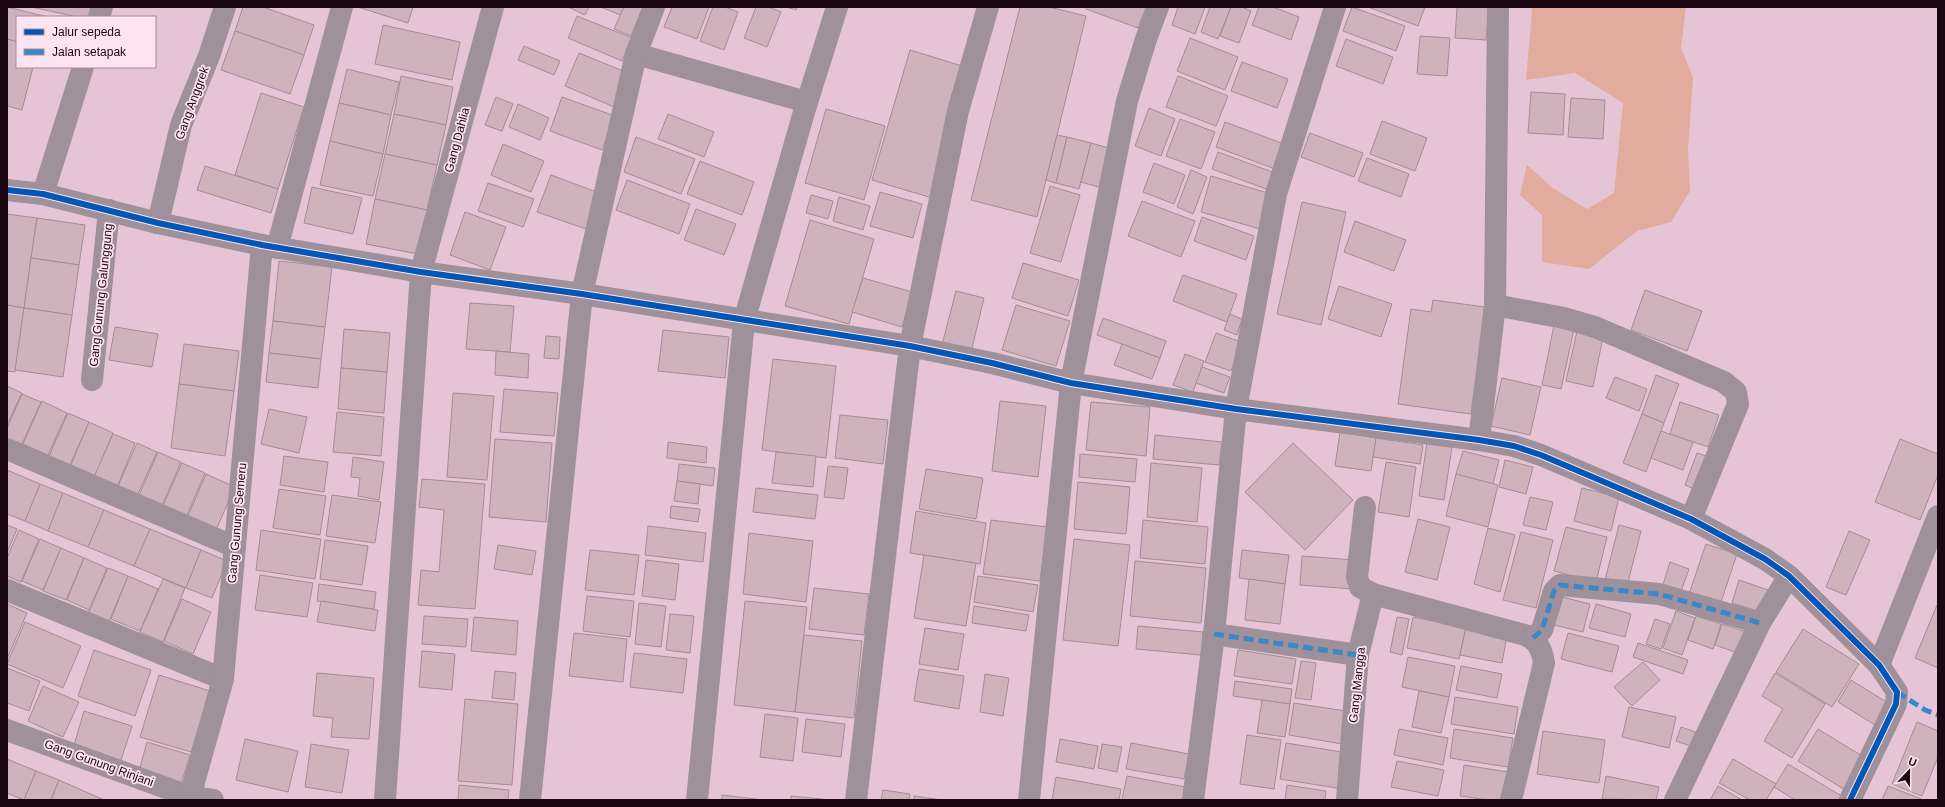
<svg xmlns="http://www.w3.org/2000/svg" width="1945" height="807" viewBox="0 0 1945 807" font-family="Helvetica,sans-serif">
<style>
.green{fill:#e1ab9e}
.building{fill:#ceb3bc;stroke:#a48b94}
.lines{fill:none;stroke-linecap:round;stroke-linejoin:round}
.minor{stroke:#9f9099;stroke-width:22}
.quiet{stroke:#3889c8;stroke-width:5;stroke-dasharray:10 5;stroke-linecap:butt}
.cycleway-casing{stroke:#fde4f0;stroke-width:8}
.cycleway{stroke:#0057b8;stroke-width:6}
.labels{text-anchor:middle;dominant-baseline:central;stroke-width:3.5;stroke-linejoin:round;paint-order:stroke}
.street-label{font-size:12px;fill:#1b0712;stroke:#fde4f0}
</style>
<rect width="100%" height="100%" fill="#e5c5d5"/>
<polygon class="green" points="1530,7 1686,7 1681,48 1693,77 1688,149 1690,191 1671,222 1637,231 1589,269 1542,262 1542,215 1520,195 1527,165 1553,188 1587,209 1614,193 1623,103 1575,73 1526,80 1532,10"/>
<g class="building">
<polygon points="7,7 48,17 17,17 17,42 7,39"/>
<polygon points="31,7 94,7 92,17 78,17"/>
<polygon points="243,7 263,7 314,25 304,55 235,31"/>
<polygon points="358,7 413,7 408,23"/>
<polygon points="568,7 589,7 585,15"/>
<polygon points="601,7 624,7 620,15"/>
<polygon points="624,7 643,7 631,36 614,29"/>
<polygon points="672,7 709,7 697,39 664,27"/>
<polygon points="713,7 725,7 738,12 724,50 700,41"/>
<polygon points="756,7 769,7 781,12 767,47 744,38"/>
<polygon points="787,7 797,7 796,10"/>
<polygon points="1020,7 1049,7 1086,16 1037,217 971,200"/>
<polygon points="1086,7 1146,7 1138,28 1086,9"/>
<polygon points="1178,7 1205,7 1195,34 1172,25"/>
<polygon points="1210,7 1231,7 1218,39 1201,32"/>
<polygon points="1231,7 1242,7 1251,11 1239,43 1220,36"/>
<polygon points="1259,7 1273,7 1299,17 1291,40 1252,25"/>
<polygon points="1352,7 1405,26 1396,51 1343,31"/>
<polygon points="1368,7 1425,7 1418,26"/>
<polygon points="1457,7 1489,7 1486,40 1455,38"/>
<polygon points="577,16 632,38 622,61 568,38"/>
<polygon points="383,25 460,42 452,80 375,64"/>
<polygon points="235,31 304,55 290,94 221,70"/>
<polygon points="1420,36 1450,38 1447,76 1417,74"/>
<polygon points="1190,38 1238,57 1225,90 1177,71"/>
<polygon points="7,39 17,42 17,67 33,67 22,110 7,106"/>
<polygon points="1346,39 1393,57 1383,84 1336,66"/>
<polygon points="524,46 560,61 554,75 518,60"/>
<polygon points="910,50 969,68 932,198 872,180"/>
<polygon points="579,53 628,73 614,107 565,86"/>
<polygon points="1242,62 1288,79 1277,108 1231,91"/>
<polygon points="347,69 399,82 391,115 339,103"/>
<polygon points="401,76 453,87 446,125 394,114"/>
<polygon points="1178,76 1228,96 1216,126 1166,107"/>
<polygon points="1531,92 1565,94 1563,135 1528,133"/>
<polygon points="261,93 304,107 278,189 235,175"/>
<polygon points="496,97 513,104 502,131 485,125"/>
<polygon points="562,97 615,116 602,150 550,131"/>
<polygon points="1571,98 1605,100 1603,139 1568,137"/>
<polygon points="339,103 391,115 383,154 330,141"/>
<polygon points="518,104 549,118 540,140 509,127"/>
<polygon points="1149,108 1175,119 1161,156 1135,146"/>
<polygon points="826,109 885,126 864,200 805,183"/>
<polygon points="394,114 446,125 437,165 385,154"/>
<polygon points="668,114 714,132 704,157 658,139"/>
<polygon points="1180,119 1215,132 1201,169 1166,156"/>
<polygon points="1382,121 1427,138 1415,171 1370,154"/>
<polygon points="1225,122 1284,144 1275,169 1216,147"/>
<polygon points="1310,133 1363,153 1354,177 1301,157"/>
<polygon points="1057,135 1067,137 1056,183 1046,180"/>
<polygon points="636,137 695,159 681,194 624,172"/>
<polygon points="1067,137 1091,143 1079,189 1056,183"/>
<polygon points="330,141 383,154 373,196 320,185"/>
<polygon points="1091,143 1112,149 1102,188 1081,182"/>
<polygon points="503,144 544,161 531,192 491,175"/>
<polygon points="1218,152 1275,173 1269,190 1212,169"/>
<polygon points="385,154 437,165 427,210 375,199"/>
<polygon points="1367,158 1409,174 1401,197 1358,181"/>
<polygon points="700,161 754,182 742,215 687,194"/>
<polygon points="1154,163 1185,175 1174,204 1143,192"/>
<polygon points="205,166 278,189 271,213 197,190"/>
<polygon points="1191,170 1207,177 1193,214 1177,207"/>
<polygon points="551,175 602,194 589,230 537,212"/>
<polygon points="1211,176 1271,194 1260,229 1201,212"/>
<polygon points="627,180 690,204 679,234 616,210"/>
<polygon points="488,183 534,199 523,227 478,211"/>
<polygon points="1050,186 1080,195 1061,262 1030,253"/>
<polygon points="312,187 362,198 353,234 304,223"/>
<polygon points="880,192 922,204 913,238 870,226"/>
<polygon points="811,195 833,201 828,219 806,213"/>
<polygon points="839,197 870,206 863,230 833,221"/>
<polygon points="375,199 427,210 418,254 366,244"/>
<polygon points="1142,201 1195,221 1181,257 1128,236"/>
<polygon points="1302,202 1346,212 1321,325 1277,314"/>
<polygon points="696,209 736,224 724,255 684,240"/>
<polygon points="465,212 506,227 490,270 450,255"/>
<polygon points="7,214 37,218 24,308 7,305"/>
<polygon points="1202,217 1254,236 1246,260 1194,241"/>
<polygon points="37,218 85,225 79,265 31,258"/>
<polygon points="810,220 874,239 849,324 785,306"/>
<polygon points="1355,221 1406,240 1394,271 1344,252"/>
<polygon points="31,258 79,265 72,315 24,308"/>
<polygon points="279,261 332,267 325,327 273,321"/>
<polygon points="1023,263 1079,280 1068,316 1012,298"/>
<polygon points="1183,275 1237,294 1227,322 1173,301"/>
<polygon points="863,278 912,292 902,327 852,312"/>
<polygon points="1339,286 1392,304 1381,337 1328,319"/>
<polygon points="1645,290 1702,311 1687,351 1631,330"/>
<polygon points="956,291 984,298 971,352 942,345"/>
<polygon points="1433,300 1485,307 1471,414 1398,404 1411,309 1431,312"/>
<polygon points="470,303 514,306 510,352 466,349"/>
<polygon points="7,305 24,308 15,372 7,371"/>
<polygon points="1016,305 1070,321 1056,366 1002,350"/>
<polygon points="24,308 72,315 63,377 15,370"/>
<polygon points="1230,314 1242,319 1237,335 1224,330"/>
<polygon points="1103,318 1166,341 1160,358 1097,335"/>
<polygon points="273,321 325,327 321,359 269,353"/>
<polygon points="1554,325 1574,329 1561,389 1542,385"/>
<polygon points="115,327 158,334 152,367 109,360"/>
<polygon points="344,329 390,333 387,372 341,368"/>
<polygon points="663,330 729,337 725,378 658,371"/>
<polygon points="1577,331 1603,337 1593,387 1566,381"/>
<polygon points="1216,333 1241,342 1231,371 1205,362"/>
<polygon points="546,336 560,337 559,359 544,358"/>
<polygon points="184,344 239,351 234,391 179,384"/>
<polygon points="1122,344 1160,358 1152,379 1114,365"/>
<polygon points="496,351 529,354 528,378 495,375"/>
<polygon points="269,353 321,359 318,388 266,382"/>
<polygon points="1185,354 1204,361 1193,392 1173,385"/>
<polygon points="773,359 836,366 826,458 762,450"/>
<polygon points="1202,367 1230,377 1224,393 1196,383"/>
<polygon points="341,368 387,372 384,413 338,409"/>
<polygon points="1656,375 1679,384 1664,423 1642,414"/>
<polygon points="1615,377 1647,389 1639,411 1606,398"/>
<polygon points="1502,378 1541,387 1530,435 1491,426"/>
<polygon points="179,384 234,391 225,456 171,448"/>
<polygon points="7,386 22,393 7,425"/>
<polygon points="504,389 558,393 554,436 500,432"/>
<polygon points="453,393 494,396 487,480 447,477"/>
<polygon points="22,394 41,402 21,446 7,439 7,428"/>
<polygon points="42,401 67,413 48,455 23,444"/>
<polygon points="1000,401 1046,406 1038,477 992,471"/>
<polygon points="1091,402 1150,407 1146,456 1086,450"/>
<polygon points="1680,402 1719,415 1708,447 1670,434"/>
<polygon points="269,409 307,417 299,453 261,444"/>
<polygon points="337,412 384,417 381,456 333,452"/>
<polygon points="68,413 89,422 70,465 49,456"/>
<polygon points="1642,414 1664,423 1646,472 1623,463"/>
<polygon points="840,415 888,420 883,464 835,458"/>
<polygon points="89,422 113,433 95,476 71,465"/>
<polygon points="1661,431 1693,442 1683,470 1651,458"/>
<polygon points="1340,432 1376,438 1371,471 1335,466"/>
<polygon points="113,434 135,443 117,487 94,477"/>
<polygon points="1155,435 1222,442 1219,465 1153,459"/>
<polygon points="1376,438 1423,445 1420,464 1373,457"/>
<polygon points="495,439 552,443 546,522 489,517"/>
<polygon points="1900,439 1938,454 1938,475 1920,520 1875,502"/>
<polygon points="668,442 707,447 706,463 667,458"/>
<polygon points="137,443 157,452 138,494 118,486"/>
<polygon points="1293,443 1353,500 1305,550 1245,492"/>
<polygon points="1427,443 1452,447 1444,500 1419,496"/>
<polygon points="1463,451 1499,460 1493,484 1456,474"/>
<polygon points="158,452 181,462 160,510 137,500"/>
<polygon points="776,452 816,456 813,487 772,483"/>
<polygon points="1697,453 1709,457 1696,490 1685,485"/>
<polygon points="1080,454 1137,459 1135,482 1079,477"/>
<polygon points="284,456 328,462 324,492 280,485"/>
<polygon points="353,457 384,462 379,500 358,496 360,478 351,477"/>
<polygon points="1505,460 1533,467 1526,494 1499,487"/>
<polygon points="1386,462 1416,467 1409,517 1378,512"/>
<polygon points="182,463 205,473 184,522 160,512"/>
<polygon points="1151,463 1202,468 1197,522 1147,517"/>
<polygon points="679,464 715,468 713,486 677,481"/>
<polygon points="828,466 848,468 844,499 824,497"/>
<polygon points="926,469 983,478 976,519 919,509"/>
<polygon points="7,470 40,484 25,521 7,514"/>
<polygon points="206,474 235,487 216,530 187,518"/>
<polygon points="1456,474 1498,485 1488,527 1446,516"/>
<polygon points="422,479 485,484 475,609 418,605 421,570 439,572 444,510 419,507"/>
<polygon points="677,481 700,484 698,504 674,501"/>
<polygon points="1078,482 1130,487 1126,534 1074,529"/>
<polygon points="40,484 63,493 48,531 25,521"/>
<polygon points="756,488 818,495 815,519 753,512"/>
<polygon points="1582,488 1619,497 1611,531 1574,521"/>
<polygon points="279,489 326,496 320,535 273,528"/>
<polygon points="63,493 104,510 88,547 48,531"/>
<polygon points="332,495 381,502 375,543 326,536"/>
<polygon points="1530,497 1553,502 1546,530 1523,525"/>
<polygon points="671,506 700,509 698,522 670,518"/>
<polygon points="104,510 150,529 134,566 88,547"/>
<polygon points="916,511 986,523 980,564 910,553"/>
<polygon points="1418,519 1450,527 1437,580 1405,572"/>
<polygon points="991,520 1047,527 1040,581 983,574"/>
<polygon points="1143,520 1208,527 1205,564 1140,558"/>
<polygon points="7,525 17,529 7,553"/>
<polygon points="1619,525 1641,531 1627,586 1605,580"/>
<polygon points="648,526 706,533 703,562 645,555"/>
<polygon points="1566,527 1607,537 1596,582 1554,571"/>
<polygon points="1488,528 1515,535 1500,592 1474,584"/>
<polygon points="150,529 201,550 186,588 134,566"/>
<polygon points="19,530 39,539 21,582 7,576 7,558"/>
<polygon points="261,530 321,539 315,579 256,570"/>
<polygon points="1849,531 1870,540 1846,595 1826,587"/>
<polygon points="1521,532 1553,540 1536,608 1503,600"/>
<polygon points="749,533 813,541 806,602 743,594"/>
<polygon points="40,539 61,548 43,590 22,581"/>
<polygon points="1074,539 1130,545 1118,646 1063,640"/>
<polygon points="325,540 368,546 362,585 320,579"/>
<polygon points="1706,544 1737,554 1719,608 1688,597"/>
<polygon points="498,545 536,551 532,575 494,569"/>
<polygon points="61,548 84,558 66,600 43,591"/>
<polygon points="201,550 227,561 212,598 186,588"/>
<polygon points="590,550 639,555 634,595 585,590"/>
<polygon points="1242,550 1289,555 1285,584 1239,578"/>
<polygon points="924,555 976,563 966,626 914,618"/>
<polygon points="1302,556 1354,560 1353,589 1300,585"/>
<polygon points="84,558 107,568 89,610 67,600"/>
<polygon points="646,560 679,564 675,600 642,596"/>
<polygon points="1135,561 1206,568 1201,623 1130,616"/>
<polygon points="1670,562 1689,569 1679,597 1661,591"/>
<polygon points="108,568 128,576 108,624 87,616"/>
<polygon points="260,575 313,583 307,617 255,610"/>
<polygon points="128,576 158,589 140,631 111,619"/>
<polygon points="978,576 1038,585 1033,612 974,602"/>
<polygon points="163,579 185,588 163,642 140,632"/>
<polygon points="1249,579 1285,584 1280,624 1245,620"/>
<polygon points="1739,580 1768,590 1761,612 1732,603"/>
<polygon points="319,584 376,592 374,609 317,601"/>
<polygon points="814,588 869,594 864,635 809,629"/>
<polygon points="587,596 634,601 630,637 583,631"/>
<polygon points="1562,597 1590,604 1583,632 1554,625"/>
<polygon points="182,599 211,612 193,654 164,641"/>
<polygon points="321,601 378,610 375,631 317,622"/>
<polygon points="745,601 807,607 795,712 734,705"/>
<polygon points="639,603 666,606 661,647 635,644"/>
<polygon points="7,604 27,613 7,659"/>
<polygon points="1596,604 1631,614 1625,637 1589,628"/>
<polygon points="1937,605 1938,605 1938,668 1915,658"/>
<polygon points="974,606 1029,615 1026,631 972,623"/>
<polygon points="1676,611 1695,618 1682,655 1663,648"/>
<polygon points="670,614 694,616 690,653 666,650"/>
<polygon points="424,616 468,619 466,647 422,644"/>
<polygon points="1696,616 1721,624 1713,649 1688,640"/>
<polygon points="474,617 518,621 516,655 471,651"/>
<polygon points="1397,617 1409,619 1402,655 1390,652"/>
<polygon points="1413,617 1466,627 1459,659 1407,648"/>
<polygon points="1655,619 1670,624 1661,649 1646,644"/>
<polygon points="25,622 81,646 63,688 7,664"/>
<polygon points="1722,624 1750,633 1743,655 1715,645"/>
<polygon points="1138,626 1203,632 1201,655 1136,649"/>
<polygon points="1466,627 1507,636 1502,663 1460,655"/>
<polygon points="925,628 964,634 958,670 919,664"/>
<polygon points="1803,629 1859,664 1832,707 1776,672"/>
<polygon points="574,633 627,639 623,682 569,676"/>
<polygon points="1568,633 1619,646 1612,672 1561,659"/>
<polygon points="804,635 862,641 854,718 795,712"/>
<polygon points="1638,643 1688,660 1683,674 1633,657"/>
<polygon points="94,650 151,670 135,716 78,696"/>
<polygon points="1238,650 1296,659 1292,684 1234,676"/>
<polygon points="422,651 455,654 452,690 419,687"/>
<polygon points="634,653 687,659 683,693 630,687"/>
<polygon points="1408,657 1455,666 1449,697 1402,687"/>
<polygon points="1301,661 1316,663 1311,700 1295,698"/>
<polygon points="1643,662 1660,680 1632,706 1614,687"/>
<polygon points="1461,666 1502,674 1497,698 1456,690"/>
<polygon points="7,668 40,681 29,711 7,703"/>
<polygon points="919,669 964,676 959,709 914,701"/>
<polygon points="495,671 516,673 514,700 492,698"/>
<polygon points="317,673 374,678 369,739 331,737 333,718 313,716"/>
<polygon points="1775,673 1825,704 1792,758 1764,741 1783,709 1762,696"/>
<polygon points="985,674 1009,678 1003,716 980,712"/>
<polygon points="159,675 210,691 191,752 140,737"/>
<polygon points="1851,680 1888,703 1875,725 1838,702"/>
<polygon points="1235,681 1292,689 1290,704 1233,696"/>
<polygon points="43,686 79,702 63,737 28,721"/>
<polygon points="1419,691 1449,697 1441,733 1412,727"/>
<polygon points="1455,697 1518,707 1514,734 1451,724"/>
<polygon points="465,699 518,704 512,785 458,781"/>
<polygon points="1262,700 1290,704 1285,737 1257,733"/>
<polygon points="1294,703 1352,712 1348,745 1289,735"/>
<polygon points="1629,707 1676,717 1669,748 1622,737"/>
<polygon points="84,711 132,726 120,763 73,749"/>
<polygon points="765,714 798,718 793,761 760,757"/>
<polygon points="806,719 845,724 841,757 802,752"/>
<polygon points="1917,722 1938,731 1938,757 1922,796 1892,784"/>
<polygon points="1681,727 1701,734 1696,748 1676,741"/>
<polygon points="1399,729 1448,738 1443,765 1394,755"/>
<polygon points="1454,729 1513,738 1508,767 1450,758"/>
<polygon points="1818,729 1867,759 1847,791 1798,761"/>
<polygon points="1543,731 1605,740 1599,783 1537,774"/>
<polygon points="1247,735 1281,740 1274,789 1240,784"/>
<polygon points="245,739 298,751 288,792 236,780"/>
<polygon points="1060,739 1098,746 1094,769 1056,762"/>
<polygon points="147,742 190,755 181,784 139,771"/>
<polygon points="1131,743 1189,754 1184,779 1126,769"/>
<polygon points="1286,743 1348,753 1343,789 1280,779"/>
<polygon points="311,744 349,750 342,793 305,787"/>
<polygon points="1102,744 1122,747 1117,772 1098,768"/>
<polygon points="7,759 36,771 24,800 7,793"/>
<polygon points="1733,759 1776,784 1766,800 1750,800 1719,783"/>
<polygon points="1397,761 1444,770 1438,796 1391,787"/>
<polygon points="1788,764 1845,798 1844,800 1795,800 1774,787"/>
<polygon points="1464,765 1508,772 1504,800 1488,800 1460,796"/>
<polygon points="36,771 59,780 51,800 24,800"/>
<polygon points="1127,776 1191,788 1189,800 1122,800"/>
<polygon points="1606,776 1659,787 1656,800 1602,799"/>
<polygon points="1056,777 1121,789 1119,800 1052,800"/>
<polygon points="59,780 104,800 51,800"/>
<polygon points="459,785 509,790 508,800 458,800"/>
<polygon points="1287,785 1326,791 1325,800 1285,800"/>
<polygon points="1718,786 1742,800 1710,800"/>
<polygon points="1888,786 1924,800 1882,800"/>
<polygon points="883,790 910,794 909,800 881,800"/>
<polygon points="722,795 764,800 722,800"/>
<polygon points="791,796 831,800 791,800"/>
<polygon points="914,796 942,800 914,800"/>
</g>
<g class="lines">
<g class="minor">
<polyline points="99,17 102,7"/>
<polyline points="636,54 807,102"/>
<polyline points="7,190 43,194 158,223 262,245 421,272 582,294 910,346 992,363 1071,383 1236,409 1479,440 1514,446 1541,455 1691,519 1765,559 1789,576 1879,665 1897,692 1896,704 1850,800"/>
<polyline points="43,194 83,67"/>
<polyline points="158,223 181,125 209,56 225,7"/>
<polyline points="277,248 342,7"/>
<polyline points="1495,305 1564,318 1595,327 1724,382 1736,392 1738,404 1691,519"/>
<polyline points="92,380 109,210"/>
<polyline points="1479,440 1495,305 1498,7"/>
<polyline points="7,449 235,547"/>
<polyline points="7,590 223,679"/>
<path d="M1373,594L1525,635C1538,640 1542,650 1544,663L1511,800"/>
<polyline points="1214,634 1358,655"/>
<polyline points="1533,638 1542,630 1554,591 1560,585 1659,594 1760,623"/>
<polyline points="1879,665 1938,516"/>
<polyline points="7,730 191,797 213,800"/>
<polyline points="189,800 223,679 262,245"/>
<polyline points="385,800 421,272 493,7"/>
<polyline points="530,800 582,294 636,54 654,7"/>
<polyline points="697,800 744,321 804,112 837,7"/>
<polyline points="856,800 910,346 958,111 988,7"/>
<polyline points="1029,800 1071,383 1127,101 1146,39 1158,7"/>
<polyline points="1193,800 1214,634 1236,409 1276,194 1335,7"/>
<polyline points="1347,800 1358,655 1373,594 1360,587 1357,577 1365,507"/>
<polyline points="1675,800 1760,623 1789,576"/>
</g>
<g class="quiet">
<polyline points="1214,634 1358,655"/>
<polyline points="1533,638 1542,630 1554,591 1560,585 1659,594 1760,623"/>
<polyline points="1897,692 1925,710 1938,715"/>
</g>
<g class="cycleway-casing">
<polyline id="cycleway" points="7,190 43,194 158,223 262,245 421,272 582,294 910,346 992,363 1071,383 1236,409 1479,440 1514,446 1541,455 1691,519 1765,559 1789,576 1879,665 1897,692 1896,704 1850,800"/>
</g>
<use href="#cycleway" class="cycleway"/>
</g>
<g class="labels">
<g class="street-label">
<text transform="translate(192 103) rotate(-70)">Gang Anggrek</text>
<text transform="translate(457 140) rotate(-75)">Gang Dahlia</text>
<text transform="translate(101 295) rotate(-84)">Gang Gunung Galunggung</text>
<text transform="translate(237 523) rotate(-85)">Gang Gunung Semeru</text>
<text transform="translate(1357 685) rotate(-84)">Gang Mangga</text>
<text transform="translate(99 763) rotate(20)">Gang Gunung Rinjani</text>
</g>
</g>
<rect width="1945" height="807" fill="none" stroke="#1b0712" stroke-width="16"/>
<rect x="16" y="16" width="140" height="52" fill="#fde4f0" stroke="#a38c97"/>
<rect x="24" y="29" width="20" height="6" fill="#0057b8" stroke="#a38c97"/>
<text x="52" y="36" font-size="12" fill="#1b0712">Jalur sepeda</text>
<rect x="24" y="49" width="20" height="6" fill="#3889c8" stroke="#a38c97"/>
<text x="52" y="56" font-size="12" fill="#1b0712">Jalan setapak</text>
<g transform="translate(1909 771) rotate(22)" stroke="#fde4f0" stroke-width="3" paint-order="stroke">
<path d="M0-3L7 15L0 10L-7 15Z" fill="#1b0712"/>
<text y="-6" font-size="11" font-weight="bold" text-anchor="middle" fill="#1b0712">U</text>
</g>
</svg>
